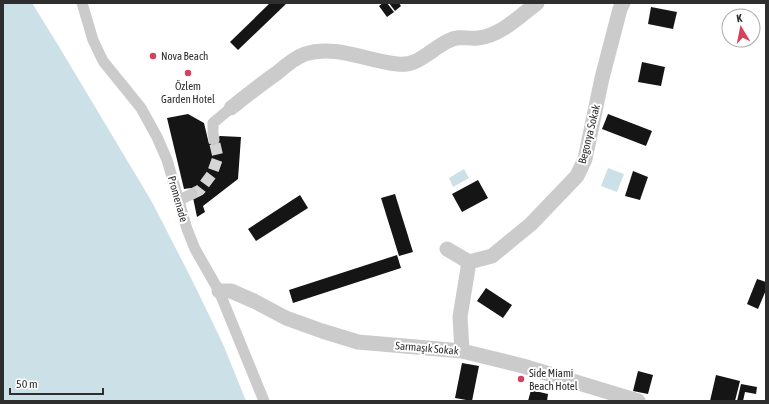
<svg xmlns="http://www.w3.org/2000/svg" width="769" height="404" viewBox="0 0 769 404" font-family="'Asap Condensed',sans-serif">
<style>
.water{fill:#cce0e8}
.building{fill:#151515}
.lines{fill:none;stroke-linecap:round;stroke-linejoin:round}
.pedestrian-tunnel{stroke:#d5d5d5;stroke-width:11;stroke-dasharray:11 5.5;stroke-linecap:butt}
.pedestrian{stroke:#cbcbcb;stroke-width:11}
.minor{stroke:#cbcbcb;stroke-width:15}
.poi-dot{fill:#d3435c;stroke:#fff;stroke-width:1.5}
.labels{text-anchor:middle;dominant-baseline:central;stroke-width:4;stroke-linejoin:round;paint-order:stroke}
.poi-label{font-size:11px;fill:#2e2e2e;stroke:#fff;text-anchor:start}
.street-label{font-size:11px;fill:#2e2e2e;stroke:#fff}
</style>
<rect width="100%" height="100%" fill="#fff"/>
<g class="water">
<polygon points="3,3 32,3 58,45 152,202 193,282 223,344 246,401 3,401"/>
<polygon points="608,168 624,174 617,192 601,186"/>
<polygon points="464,169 469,178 453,187 449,178"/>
</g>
<g class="building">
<polygon points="270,3 287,3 238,50 230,42"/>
<polygon points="383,3 387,3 394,12 387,17 379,6"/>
<polygon points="389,3 399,3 401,6 395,11"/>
<polygon points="651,7 677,12 673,29 648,24"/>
<polygon points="642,62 665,67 661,86 638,82"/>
<polygon points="188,114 204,123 209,144 220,136 241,137 238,179 203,206 205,212 197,217 191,188 184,189 167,118"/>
<polygon points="608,114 652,131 646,146 602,129"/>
<polygon points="633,171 648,177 640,200 625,196"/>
<polygon points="478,180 488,198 462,212 452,194"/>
<polygon points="395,194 413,252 399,256 381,198"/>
<polygon points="300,195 308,208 256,241 248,229"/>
<polygon points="397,255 401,268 293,303 289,290"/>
<polygon points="757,279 766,282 766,290 758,309 747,304"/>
<polygon points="486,288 512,305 503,318 477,301"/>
<polygon points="462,363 479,366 472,401 455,398"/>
<polygon points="638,371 653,375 648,394 633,391"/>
<polygon points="716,375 740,381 735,401 710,401"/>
<polygon points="741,384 757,387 756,394 745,392 743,401 737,401"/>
<polygon points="531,390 548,394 547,401 528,401"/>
</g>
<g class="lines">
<polyline class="pedestrian-tunnel" points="192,194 200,190 212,174 218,157 214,140"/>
<g class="pedestrian">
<polyline points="82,3 93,40 103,61 141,108 157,137 167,160 187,229 195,249 219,291 264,401"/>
<polyline points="214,140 213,133 213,123 231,108"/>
<polyline points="179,200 192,194"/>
</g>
<g class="minor">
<path d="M231,108C246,96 261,84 277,73C285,66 294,58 305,54C335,44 367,61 397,64C418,67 431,49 448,41C460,35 466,39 478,38C500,36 520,16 537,3"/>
<polyline points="447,249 469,262"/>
<polyline points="219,291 231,291 254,301 286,318 322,331 358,342 462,351 523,366 638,401"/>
<polyline points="462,351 460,317 469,262 492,256 531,224 577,176 585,159 602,78 620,9 623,3"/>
</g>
</g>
<g class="poi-dot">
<circle cx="153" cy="56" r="4"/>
<circle cx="188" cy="73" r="4"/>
<circle cx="521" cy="379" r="4"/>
</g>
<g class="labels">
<g class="poi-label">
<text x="161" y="56">Nova Beach</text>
<text x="188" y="86" text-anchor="middle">Özlem<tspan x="188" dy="13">Garden Hotel</tspan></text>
<text x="529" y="373">Side Miami<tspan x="529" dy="13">Beach Hotel</tspan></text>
</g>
<g class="street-label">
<text transform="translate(589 134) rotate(-76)">Begonya Sokak</text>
<text transform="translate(178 199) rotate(74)">Promenade</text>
<text transform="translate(427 348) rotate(5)">Sarmaşık Sokak</text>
</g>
</g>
<rect width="769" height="404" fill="none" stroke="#2e2e2e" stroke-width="8"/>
<g transform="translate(741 28) rotate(350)"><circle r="19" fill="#ffffff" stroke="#ababab"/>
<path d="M0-3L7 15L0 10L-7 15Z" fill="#d3435c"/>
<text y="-6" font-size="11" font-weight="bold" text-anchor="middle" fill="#2e2e2e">K</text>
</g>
<path d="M10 388v6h93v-6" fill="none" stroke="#2e2e2e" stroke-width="2"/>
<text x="16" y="388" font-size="12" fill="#2e2e2e" stroke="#ffffff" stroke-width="3" paint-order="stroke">50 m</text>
</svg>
